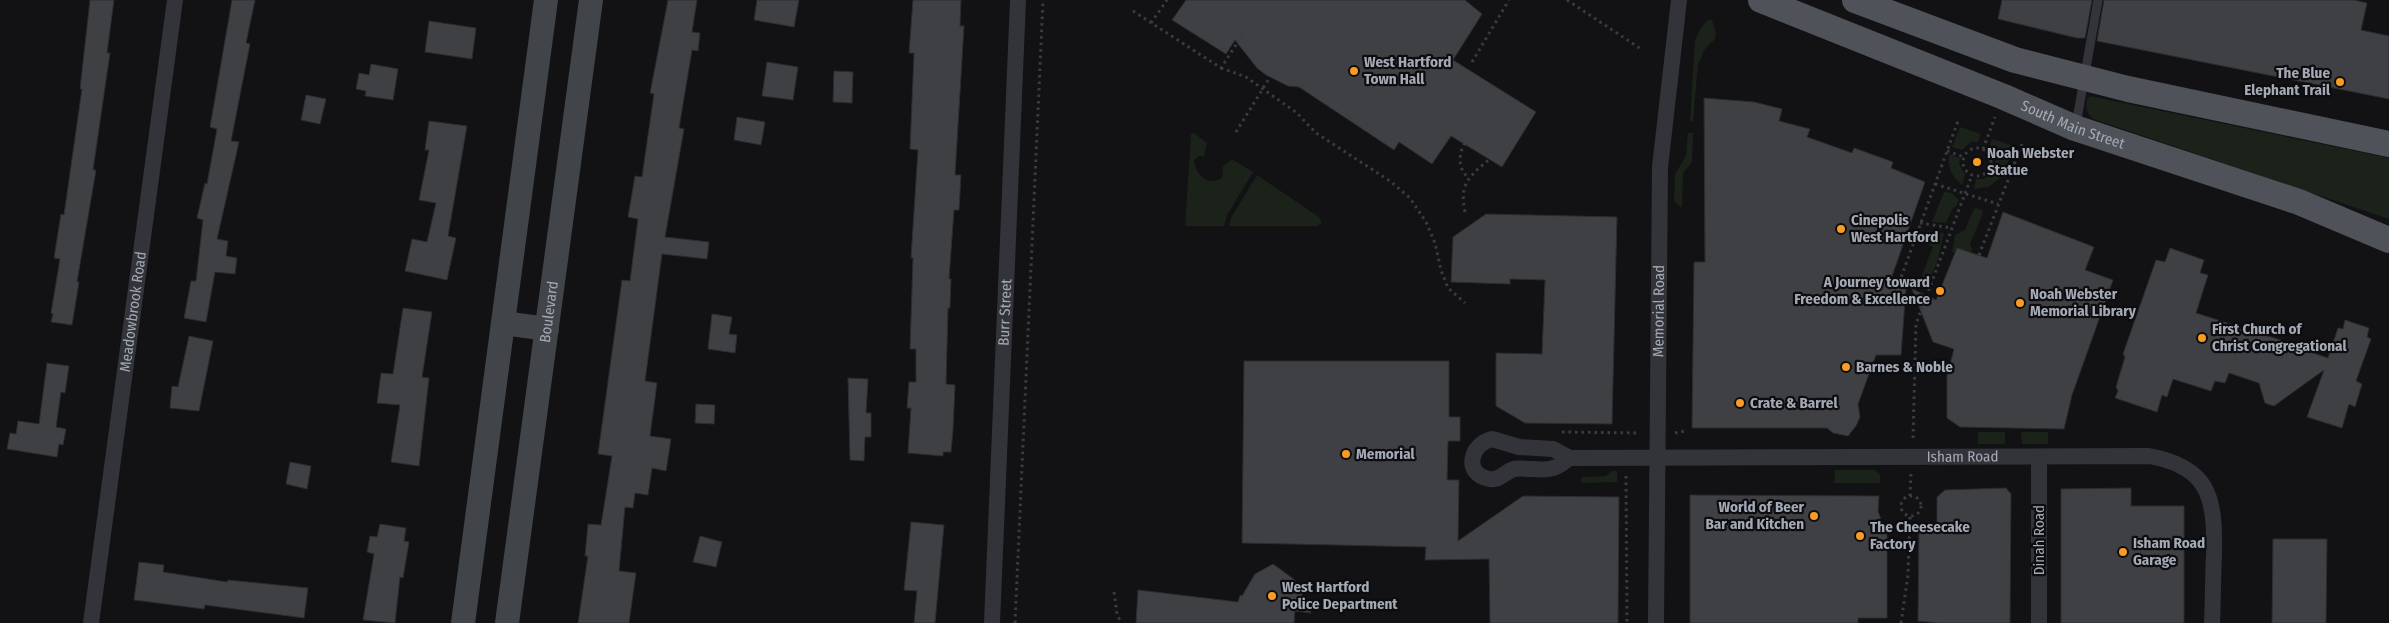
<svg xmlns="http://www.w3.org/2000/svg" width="2389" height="623" viewBox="0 0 2389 623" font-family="'Fira Sans Condensed',sans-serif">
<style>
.green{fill:#1a221a}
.building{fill:#3e4044;stroke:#2c2c30}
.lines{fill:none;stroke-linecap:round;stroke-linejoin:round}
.path{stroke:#393c40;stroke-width:3;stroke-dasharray:2.5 4;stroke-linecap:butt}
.service{stroke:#333439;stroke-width:9}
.minor{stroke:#333439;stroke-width:16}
.secondary{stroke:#414449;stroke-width:24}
.primary{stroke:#4f5258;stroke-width:26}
.poi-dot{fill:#fb9c22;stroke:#0d0d0f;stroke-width:2}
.labels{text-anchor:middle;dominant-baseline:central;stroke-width:4.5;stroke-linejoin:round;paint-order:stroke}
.poi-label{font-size:15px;font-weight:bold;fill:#a3aab5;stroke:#0d0d0f;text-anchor:start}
.street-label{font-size:15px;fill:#a3aab5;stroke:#0d0d0f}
</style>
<rect width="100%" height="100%" fill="#121214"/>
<g class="green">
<polygon points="1708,20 1712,20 1716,33 1715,39 1705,49 1698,64 1693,121 1690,122 1695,40 1701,28"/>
<path d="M2090,96L2389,158V219L2096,120C2087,116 2085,108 2087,99Z"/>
<polygon points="1960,127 1981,134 1978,142 1971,142 1962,150 1952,147"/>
<path d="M1194,133L1207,143L1204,156H1198L1194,161C1196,176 1208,186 1222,178L1223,166L1232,159L1253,172L1227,215L1224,226H1185L1191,134Z"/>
<polygon points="1688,133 1693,133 1692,162 1683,173 1682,208 1674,201 1675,174 1686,156"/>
<polygon points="1992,139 2014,146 2006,167 1995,164 1996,156 1990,146"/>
<path d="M1949,154L1960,158L1959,164L1965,175L1962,185C1951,176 1948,168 1949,154Z"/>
<polygon points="1993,172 2003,175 1989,187 1974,189 1976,179 1984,179"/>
<polygon points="1257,175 1319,217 1322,223 1317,226 1229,226 1231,218"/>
<polygon points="1944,192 1952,193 1959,200 1956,206 1952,209 1946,223 1932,222"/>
<polygon points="1977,208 1982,210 1983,213 1970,244 1972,249 1971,253 1957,248 1955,253 1952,252 1955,235 1965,230 1974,209"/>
<polygon points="1928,231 1944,233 1937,262 1928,283 1920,280 1933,247 1924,243"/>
<rect x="1978" y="432" width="27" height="12"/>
<polygon points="2021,432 2048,432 2048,444 2022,444"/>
<polygon points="1835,470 1875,470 1880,475 1880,483 1834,483"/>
<polygon points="1611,471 1617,471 1617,482 1582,483 1582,477 1606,476"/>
</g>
<g class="building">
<polygon points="90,0 114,0 107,53 110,53 93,170 96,170 77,282 79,282 72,325 51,322 53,314 51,313 60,259 54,258 61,214 64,215 82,89 80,89"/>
<polygon points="232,0 255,0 246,43 250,44 231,141 239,142 217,239 228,241 226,256 237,258 235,274 215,272 206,322 184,318 191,281 196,281 203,220 197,218 205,183 207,184 217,129 210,127"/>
<polygon points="668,0 697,0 692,32 700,33 698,51 692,50 679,128 684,129 665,237 709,242 707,259 662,254 645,381 657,383 650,436 671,439 666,471 652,468 648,495 635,493 633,508 625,507 619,571 636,573 629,623 578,623 588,556 585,556 588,524 601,525 612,456 598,454 622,280 630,281 638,219 628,217 635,176 642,177 654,94 650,93"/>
<polygon points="757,0 799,0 794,27 754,20"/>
<polygon points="913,0 961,0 960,26 964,26 955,175 961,175 959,210 954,210 949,279 951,279 950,308 948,308 946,384 955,385 953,430 951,452 943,452 943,456 908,453 911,408 907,408 909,382 916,382 916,349 910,349 913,258 911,258 918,150 910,149 914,53 909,53"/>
<polygon points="1186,0 1465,0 1482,14 1453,60 1536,112 1502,167 1451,136 1432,164 1399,142 1394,150 1299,87 1288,86 1266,75 1257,68 1235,40 1226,54 1172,20"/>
<polygon points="2002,0 2092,0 2085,38 2077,38 1998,19"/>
<polygon points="2104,0 2354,0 2367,3 2361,30 2389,36 2389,99 2097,41"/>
<polygon points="429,21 476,28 472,59 425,52"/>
<polygon points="767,62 798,67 793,100 762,96"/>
<polygon points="371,64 398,69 393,100 365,96 366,91 356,89 359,73 369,75"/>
<polygon points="834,71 853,72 852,103 833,102"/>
<polygon points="306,95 326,99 320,124 301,120"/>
<polygon points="1704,98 1754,102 1782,109 1779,121 1810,129 1807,137 1852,153 1854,148 1893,162 1891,168 1925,182 1891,279 1906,286 1901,355 1876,355 1858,404 1860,417 1856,426 1848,436 1833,433 1827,428 1692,428 1694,262 1705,262"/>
<polygon points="737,117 765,122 761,145 734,140"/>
<polygon points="429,121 467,126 448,236 456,238 447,280 405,271 412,239 427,242 436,203 419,200 429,150 425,150"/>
<polygon points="2003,212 2094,247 2085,270 2113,280 2072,395 2064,429 1960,427 1947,418 1947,376 1954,349 1933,342 1912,289 1936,300 1957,248 1987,258"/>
<polygon points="1486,214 1617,217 1612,424 1525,423 1496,406 1496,353 1542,354 1545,280 1510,279 1510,284 1451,282 1453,237"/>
<polygon points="2170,248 2204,260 2200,273 2208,275 2196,313 2296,345 2295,347 2328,358 2338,328 2343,329 2345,320 2369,328 2367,337 2371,339 2356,381 2362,384 2355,407 2349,404 2342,428 2307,417 2324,370 2274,406 2265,403 2259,383 2229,373 2225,383 2215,381 2211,391 2173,379 2167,397 2162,395 2157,412 2115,398 2118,391 2116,387 2125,357 2123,354 2156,260 2165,262"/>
<polygon points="403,308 432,312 422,377 429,378 419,466 391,462 400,405 377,403 381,373 393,374"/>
<polygon points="712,314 732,317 729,334 737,335 735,353 708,349"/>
<polygon points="189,336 213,341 199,411 170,408 172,386 178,387"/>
<polygon points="1244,361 1449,361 1449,417 1460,417 1460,441 1448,441 1447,480 1459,480 1458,541 1523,496 1619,497 1618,623 1490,623 1489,559 1425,560 1426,547 1242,543"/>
<polygon points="47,363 69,366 65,393 61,392 56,427 66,429 63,445 59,444 57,457 7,449 10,433 16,434 18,421 39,424"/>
<polygon points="848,378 868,379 866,413 871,413 871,437 865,437 864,461 850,460"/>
<polygon points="696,404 715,405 714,424 695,423"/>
<polygon points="290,462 311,466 307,489 286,484"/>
<polygon points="2006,488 2011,494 2010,623 1939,623 1918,621 1919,524 1937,525 1937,497 1945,490"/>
<polygon points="2131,488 2131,506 2184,506 2184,623 2061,623 2061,489"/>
<polygon points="1690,495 1879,496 1878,511 1887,536 1887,618 1858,618 1858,623 1690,623"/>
<polygon points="911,522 944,525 935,623 914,623 917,591 904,590"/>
<polygon points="380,524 406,528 404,541 409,542 403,578 400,577 395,623 363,620 374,554 367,552 370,536 377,537"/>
<polygon points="700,536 722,542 716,567 693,562"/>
<polygon points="2273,539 2327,539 2326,623 2272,623"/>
<polygon points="139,562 164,565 163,572 227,582 228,580 308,588 304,618 205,605 204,609 134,600"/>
<polygon points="1273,564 1295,580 1311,613 1295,611 1294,623 1136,623 1138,590 1238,602 1240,595 1242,596 1255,574"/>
</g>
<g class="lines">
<g class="path">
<polyline points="1567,0 1641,49"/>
<polyline points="1133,11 1221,68 1245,31"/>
<polyline points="1151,23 1167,0"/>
<polyline points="1472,62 1509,0"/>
<polyline points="1221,68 1246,77 1297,113 1316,133 1390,181 1410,198 1426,222 1435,243 1441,270 1448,288 1465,303"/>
<polyline points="1236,132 1270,77"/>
<path d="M1465,143C1458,154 1458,169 1468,177"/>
<circle cx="1977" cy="162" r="14"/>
<polyline points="1983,149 1995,117"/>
<polyline points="1947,151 1964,157"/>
<polyline points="1990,167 2011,174"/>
<polyline points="1935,184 1998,204"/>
<path d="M1465,212C1459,184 1469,176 1490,159"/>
<polyline points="1920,223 1952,228"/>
<polyline points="1979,255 2022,144"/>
<polyline points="1899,283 1958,121"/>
<polyline points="1562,432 1637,433"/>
<polyline points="1675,433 1685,431"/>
<polyline points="1913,438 1916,324 1972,175"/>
<polyline points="1626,476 1627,623"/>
<polyline points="1910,496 1911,474"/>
<circle cx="1911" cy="506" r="10"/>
<polyline points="1114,592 1117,614 1121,623"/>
<polyline points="1015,623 1043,0"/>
<polyline points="1901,623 1908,575 1910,515"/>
</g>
<polyline class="service" points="2076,125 2098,0"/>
<g class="minor">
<path id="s1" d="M1570,458C1565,461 1559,467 1553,468C1541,472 1526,467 1514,469C1504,472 1500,481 1489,479C1463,474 1470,444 1492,439L1519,447L1553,449L1570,458L2149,456C2210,467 2215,498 2214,554C2213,577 2213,600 2212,623"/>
<path id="s2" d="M91,623L175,0"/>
<path id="s3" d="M992,623L1018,0"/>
<path id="s4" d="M1656,623L1660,167L1679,0"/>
<polyline points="2039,623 2039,457"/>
</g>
<g class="secondary">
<polyline points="503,323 547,329"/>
<polyline points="463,623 546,0"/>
<path id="s5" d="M507,623L591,0"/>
</g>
<g class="primary">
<path id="s6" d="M1761,0L2004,97L2075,128L2299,202L2389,240"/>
<polyline points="1855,0 2015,60 2128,89 2389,144"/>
</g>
</g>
<g class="poi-dot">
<circle cx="1354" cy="71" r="5"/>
<circle cx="2340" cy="82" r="5"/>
<circle cx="1977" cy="162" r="5"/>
<circle cx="1841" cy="229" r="5"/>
<circle cx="1940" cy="291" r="5"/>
<circle cx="2020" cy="303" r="5"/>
<circle cx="2202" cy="338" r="5"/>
<circle cx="1846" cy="367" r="5"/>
<circle cx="1740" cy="403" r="5"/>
<circle cx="1346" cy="454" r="5"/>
<circle cx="1814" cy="516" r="5"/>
<circle cx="1860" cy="536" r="5"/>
<circle cx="2123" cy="552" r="5"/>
<circle cx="1272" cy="596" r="5"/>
</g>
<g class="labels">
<g class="poi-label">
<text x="1364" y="62">West Hartford<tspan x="1364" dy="17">Town Hall</tspan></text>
<text x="2330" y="73" text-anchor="end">The Blue<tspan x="2330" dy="17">Elephant Trail</tspan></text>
<text x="1987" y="153">Noah Webster<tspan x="1987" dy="17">Statue</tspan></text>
<text x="1851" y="220">Cinepolis<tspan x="1851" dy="17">West Hartford</tspan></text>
<text x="1930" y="282" text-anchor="end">A Journey toward<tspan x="1930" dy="17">Freedom &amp; Excellence</tspan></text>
<text x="2030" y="294">Noah Webster<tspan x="2030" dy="17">Memorial Library</tspan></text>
<text x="2212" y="329">First Church of<tspan x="2212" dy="17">Christ Congregational</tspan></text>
<text x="1856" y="367">Barnes &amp; Noble</text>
<text x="1750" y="403">Crate &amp; Barrel</text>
<text x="1356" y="454">Memorial</text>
<text x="1804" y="507" text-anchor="end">World of Beer<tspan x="1804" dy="17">Bar and Kitchen</tspan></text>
<text x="1870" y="527">The Cheesecake<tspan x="1870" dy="17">Factory</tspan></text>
<text x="2133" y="543">Isham Road<tspan x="2133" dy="17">Garage</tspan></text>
<text x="1282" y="587">West Hartford<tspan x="1282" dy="17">Police Department</tspan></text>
</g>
<g class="street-label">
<text stroke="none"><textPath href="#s6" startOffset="336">South Main Street</textPath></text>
<text stroke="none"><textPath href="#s3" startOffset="311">Burr Street</textPath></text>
<text stroke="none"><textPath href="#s4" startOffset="312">Memorial Road</textPath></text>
<text stroke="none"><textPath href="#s2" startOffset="314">Meadowbrook Road</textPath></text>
<text stroke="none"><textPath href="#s5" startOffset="314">Boulevard</textPath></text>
<text stroke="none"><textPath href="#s1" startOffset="619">Isham Road</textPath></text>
<text transform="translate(2039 540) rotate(-90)">Dinah Road</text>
</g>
</g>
</svg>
